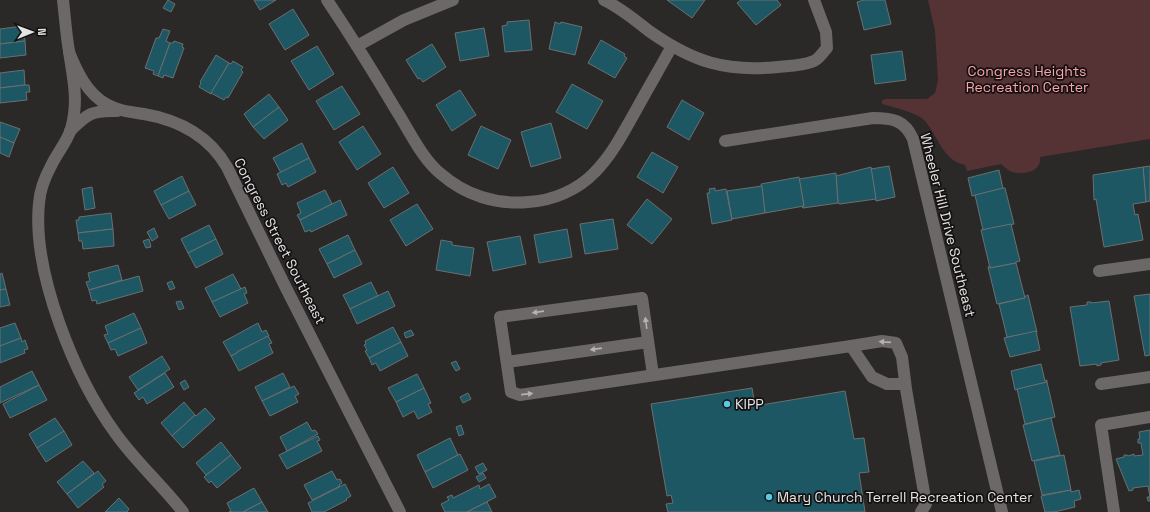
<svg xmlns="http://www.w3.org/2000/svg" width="1150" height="512" viewBox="0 0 1150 512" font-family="'Space Grotesk',sans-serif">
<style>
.green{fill:#553233}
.building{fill:#1c5763;stroke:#6b6f70}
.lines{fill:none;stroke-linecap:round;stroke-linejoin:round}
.minor{stroke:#6c6868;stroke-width:12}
.oneway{fill:#b5b2b2}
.poi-dot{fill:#57c9e2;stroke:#131111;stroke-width:1.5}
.labels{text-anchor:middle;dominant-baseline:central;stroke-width:3.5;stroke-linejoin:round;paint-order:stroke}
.park-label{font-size:14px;fill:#fda2a5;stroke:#131111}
.street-label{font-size:14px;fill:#e5e3e3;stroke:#131111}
.poi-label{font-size:14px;fill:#e5e3e3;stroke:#131111;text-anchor:start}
</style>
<rect width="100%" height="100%" fill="#2b2828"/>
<path class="green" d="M928,0H1150V139L1040,157C1042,172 1024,175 1012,172C1008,171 1004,166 1001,164L967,171L965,165C943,161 938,136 925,121C919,113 892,107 882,104V100L887,99H927L935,93L938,80L935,31Z"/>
<g class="building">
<polygon points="168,0 175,4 171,12 163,8"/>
<polygon points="254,0 276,0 260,10"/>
<polygon points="667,0 705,0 692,18"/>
<polygon points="741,0 777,0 781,5 756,25 737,3"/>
<polygon points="864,0 885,0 891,24 864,30 857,2"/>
<polygon points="293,9 309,35 285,50 269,24"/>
<polygon points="529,20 532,50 505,52 502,26 507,25 507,22"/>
<polygon points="555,22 560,24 561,22 582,27 575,55 549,49"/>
<polygon points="23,26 25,41 0,44 0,29"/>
<polygon points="484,28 489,56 460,61 455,33"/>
<polygon points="163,29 170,31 166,41 170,43 158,76 153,74 154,71 145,68 156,38 159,38"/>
<polygon points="601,40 625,54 624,56 627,58 615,78 588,63"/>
<polygon points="25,41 26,55 0,58 0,44"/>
<polygon points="174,41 183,44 182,47 184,48 173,78 164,75 163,78 158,76 170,43 173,43"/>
<polygon points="432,44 446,67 423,82 420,78 418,79 406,60"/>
<polygon points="317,46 334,74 309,90 291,61"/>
<polygon points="902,51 906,80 875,84 871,55"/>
<polygon points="216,55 229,63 211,94 199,87 201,83 200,82"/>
<polygon points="233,61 243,67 241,70 243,72 228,98 226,97 224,100 211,93 229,63 231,64"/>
<polygon points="24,70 25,85 0,88 0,73"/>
<polygon points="572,84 603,101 587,129 556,112"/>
<polygon points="25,85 29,85 30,92 26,92 27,100 0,103 0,88"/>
<polygon points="342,86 360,114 334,130 316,101"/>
<polygon points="460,90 476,115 452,131 436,105"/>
<polygon points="269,94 279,107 253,127 244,114"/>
<polygon points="682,100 704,113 689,140 667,127"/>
<polygon points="279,107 288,120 264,139 253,127"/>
<polygon points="0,122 20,129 14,143 0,137"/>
<polygon points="551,123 561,158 531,167 521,132"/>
<polygon points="363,126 381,154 357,170 339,142"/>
<polygon points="481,126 511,140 498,169 468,155"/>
<polygon points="0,137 14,143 9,157 0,153"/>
<polygon points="302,143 309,158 281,173 273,158"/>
<polygon points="652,152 678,167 663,193 637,177"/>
<polygon points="309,158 316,172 288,187 286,183 282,185 277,174"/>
<polygon points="889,166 895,197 876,201 871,169"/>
<polygon points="1150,166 1150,201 1146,202 1143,167"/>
<polygon points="393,167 409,193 384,208 368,183"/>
<polygon points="871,167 876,199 840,204 838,203 836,176"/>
<polygon points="1143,167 1146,202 1133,204 1135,215 1138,214 1143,240 1104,247 1096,199 1094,200 1093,175"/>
<polygon points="999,170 1003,189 972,196 968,178"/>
<polygon points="836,173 838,203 803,208 802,207 804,206 799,179"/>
<polygon points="182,176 189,191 161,205 154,191"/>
<polygon points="799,177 804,206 765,213 761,184"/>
<polygon points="762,186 765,213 732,219 727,191"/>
<polygon points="92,187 95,208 85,210 82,189"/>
<polygon points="715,188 715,191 726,189 732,220 712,224 707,193 710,193 709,189"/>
<polygon points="1003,188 1005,188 1014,224 983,230 975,195"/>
<polygon points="325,190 332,204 300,220 297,215 301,213 297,203"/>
<polygon points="189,191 196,205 169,219 161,205"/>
<polygon points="647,199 672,219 652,244 627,225"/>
<polygon points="340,200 347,215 311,232 310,230 305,232 300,220"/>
<polygon points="417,204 433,229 406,246 390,220"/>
<polygon points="111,213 113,229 78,233 76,220 79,220 79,217"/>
<polygon points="613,219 618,249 585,254 580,224"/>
<polygon points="1011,224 1020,261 1016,262 1016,263 990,268 981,230"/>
<polygon points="209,225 216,239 188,253 181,239"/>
<polygon points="154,228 158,237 152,241 147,232"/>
<polygon points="113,229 114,246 83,249 82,241 79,241 78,233"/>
<polygon points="567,229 572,257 539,263 534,235"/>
<polygon points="348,235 355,250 327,264 319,249"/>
<polygon points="520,236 526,264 493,271 487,242"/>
<polygon points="149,239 151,247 146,248 143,241"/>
<polygon points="216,239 223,254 196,268 188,253"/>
<polygon points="441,240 452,242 452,245 474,248 470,276 436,270"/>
<polygon points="355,250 362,264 334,278 327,264"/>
<polygon points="1016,263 1025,298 997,304 988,267 990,266 990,268"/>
<polygon points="118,265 122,280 89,290 86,282 90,281 88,273"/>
<polygon points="2,273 6,289 0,290 0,274"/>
<polygon points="233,274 241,289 212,302 205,288"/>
<polygon points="139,276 143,291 97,304 96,300 92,301 89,290"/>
<polygon points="172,281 175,288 170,290 167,283"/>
<polygon points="371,282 378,296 350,309 343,295"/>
<polygon points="245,287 247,293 244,294 248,303 220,317 212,302"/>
<polygon points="6,289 10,305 0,307 0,290"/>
<polygon points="388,291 395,306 357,324 350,309"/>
<polygon points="1150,294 1150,355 1145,356 1134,296"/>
<polygon points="1028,295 1037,332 1007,337 999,304 1025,298 1024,297"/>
<polygon points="181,301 184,308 179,310 176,302"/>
<polygon points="1109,301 1119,360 1101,363 1101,365 1097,366 1097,364 1080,366 1070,307 1087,305 1087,302 1091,302 1091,303"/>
<polygon points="134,313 141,328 108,343 104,335 108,334 105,326"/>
<polygon points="15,323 21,338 0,346 0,328"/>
<polygon points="258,323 262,332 266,330 269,336 237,352 237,353 231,356 223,342"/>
<polygon points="393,327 401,342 369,358 365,351 367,350 364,345 366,344 365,341"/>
<polygon points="141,328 147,343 118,356 115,349 111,350 108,343"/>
<polygon points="411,330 414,335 406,338 404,333"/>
<polygon points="1036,331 1040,350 1010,357 1004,338"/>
<polygon points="268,336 272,343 269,344 273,353 239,371 231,356 237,353 237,352"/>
<polygon points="21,338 22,342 25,340 28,349 24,350 25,353 0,363 0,346"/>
<polygon points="401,342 408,356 380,371 376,363 372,365 369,358"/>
<polygon points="162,356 170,369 138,390 129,377"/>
<polygon points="456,361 460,369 456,371 451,363"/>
<polygon points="1041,364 1045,381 1047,380 1047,382 1015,390 1011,371"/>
<polygon points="32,371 39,385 0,403 0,387"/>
<polygon points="165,373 174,387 147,404 143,397 139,400 134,393"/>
<polygon points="283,373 290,387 262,401 255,387"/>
<polygon points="417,374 424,388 396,402 388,388"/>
<polygon points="185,380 189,387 184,390 180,383"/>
<polygon points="1047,382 1055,417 1025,424 1017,389"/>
<polygon points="39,385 47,400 10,418 3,404"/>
<polygon points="294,386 299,394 295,396 298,402 270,416 262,401"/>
<polygon points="424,388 431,403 428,404 432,412 418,419 414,411 403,417 396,402"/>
<polygon points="752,388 755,406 845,391 854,439 864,438 869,472 859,473 865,512 668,512 666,504 673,503 671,495 667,496 651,404"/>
<polygon points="468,393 471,399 463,403 460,397"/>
<polygon points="184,402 195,415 172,436 161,423"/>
<polygon points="205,408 215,419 183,448 172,436 195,415 196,416"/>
<polygon points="55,418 64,431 37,448 29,434"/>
<polygon points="1051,418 1060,455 1032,461 1023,425"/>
<polygon points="307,422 312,431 315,430 318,434 287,451 280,437"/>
<polygon points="461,425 464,434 459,436 456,427"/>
<polygon points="1150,430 1150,501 1148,501 1147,497 1150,497 1148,486 1133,488 1133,490 1129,491 1116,459 1124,457 1124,455 1127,455 1128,456 1134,454 1134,456 1143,455 1141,443 1138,443 1138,439 1140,439 1139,432"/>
<polygon points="64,431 72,445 46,462 37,448"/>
<polygon points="318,436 320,440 317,441 322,451 287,469 279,455"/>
<polygon points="450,438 458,455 425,472 417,455"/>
<polygon points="221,442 231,455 206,475 196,463"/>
<polygon points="460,454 468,470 433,488 425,472"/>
<polygon points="231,455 241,468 217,488 211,481 209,483 204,477"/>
<polygon points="1064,455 1071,490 1042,495 1034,461"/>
<polygon points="83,461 94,473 67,494 57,482"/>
<polygon points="483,463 487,470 479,474 475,467"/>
<polygon points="98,471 106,481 102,484 104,487 78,508 67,494"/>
<polygon points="332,471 337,480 340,479 342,483 339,485 340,486 312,500 304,485"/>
<polygon points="483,473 486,478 479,482 476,477"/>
<polygon points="345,484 351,496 346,499 347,500 324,512 312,512 308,503"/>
<polygon points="489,484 496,497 467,512 445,512 441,504 449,500 447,497 452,495 453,498 479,485 480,489"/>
<polygon points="254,488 262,502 243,512 229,512 231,511 227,503"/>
<polygon points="1071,490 1071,492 1079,490 1081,499 1074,501 1075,507 1054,512 1045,512 1041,496"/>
<polygon points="119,498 129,509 127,512 105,512"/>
<polygon points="262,502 268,512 243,512"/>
<polygon points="487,502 492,512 467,512"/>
</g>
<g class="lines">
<g class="minor">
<path d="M63,0C65,17 66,34 69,51C73,80 79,99 71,129C67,142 57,153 51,166C45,177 40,190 39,203C32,273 75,378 116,434C136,462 162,485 183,512"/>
<path d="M327,0C351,36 374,73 396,110C409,130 422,159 441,174C465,195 496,205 528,202C552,201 578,190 595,172C612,155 623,133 635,112C647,90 660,68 672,46"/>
<path d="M604,0C621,8 635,20 649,31C693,62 725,72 778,67C788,66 810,65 817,59C821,56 824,51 827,48L826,32L814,0"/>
<polyline points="357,46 404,20 453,0"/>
<path d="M69,52C77,72 87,93 106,104C118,111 131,112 144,114C179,120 209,136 227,167L285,286L400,512"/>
<path d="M70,131C87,114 92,110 117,111"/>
<path d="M725,141L873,118C892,118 905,120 913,139L1002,512"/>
<polyline points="1099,271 1150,264"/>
<polyline points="851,346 872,377 887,384 905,384"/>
<polyline points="507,362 648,342"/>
<polyline points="653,375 642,298 500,317 511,392 520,395 851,346 882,341 896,343 902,357 906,389 926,504 921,512"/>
<polyline points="1101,384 1150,377"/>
<polyline points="1114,512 1101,425 1150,417"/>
</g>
</g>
<defs><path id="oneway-solid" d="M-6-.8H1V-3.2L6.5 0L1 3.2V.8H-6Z"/></defs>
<g class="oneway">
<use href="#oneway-solid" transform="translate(538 312) rotate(172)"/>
<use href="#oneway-solid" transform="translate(646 323) rotate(-98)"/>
<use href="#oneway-solid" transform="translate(885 342) rotate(-176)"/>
<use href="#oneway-solid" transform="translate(596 349) rotate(172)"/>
<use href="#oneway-solid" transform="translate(527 394) rotate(-6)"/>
</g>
<g class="poi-dot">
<circle cx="727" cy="404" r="4"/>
<circle cx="769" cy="497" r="4"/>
</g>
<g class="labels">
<g class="park-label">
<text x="1027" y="71">Congress Heights<tspan x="1027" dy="16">Recreation Center</tspan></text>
</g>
<g class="street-label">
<text transform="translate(948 225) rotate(76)">Wheeler Hill Drive Southeast</text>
<text transform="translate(280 241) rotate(63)">Congress Street Southeast</text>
</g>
<g class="poi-label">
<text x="735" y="404">KIPP</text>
<text x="777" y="497">Mary Church Terrell Recreation Center</text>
</g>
</g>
<g transform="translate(32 32) rotate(89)" stroke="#131111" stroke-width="3" paint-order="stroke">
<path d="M0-3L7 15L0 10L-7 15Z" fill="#e5e3e3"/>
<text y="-6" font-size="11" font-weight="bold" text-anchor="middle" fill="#e5e3e3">N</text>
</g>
</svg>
